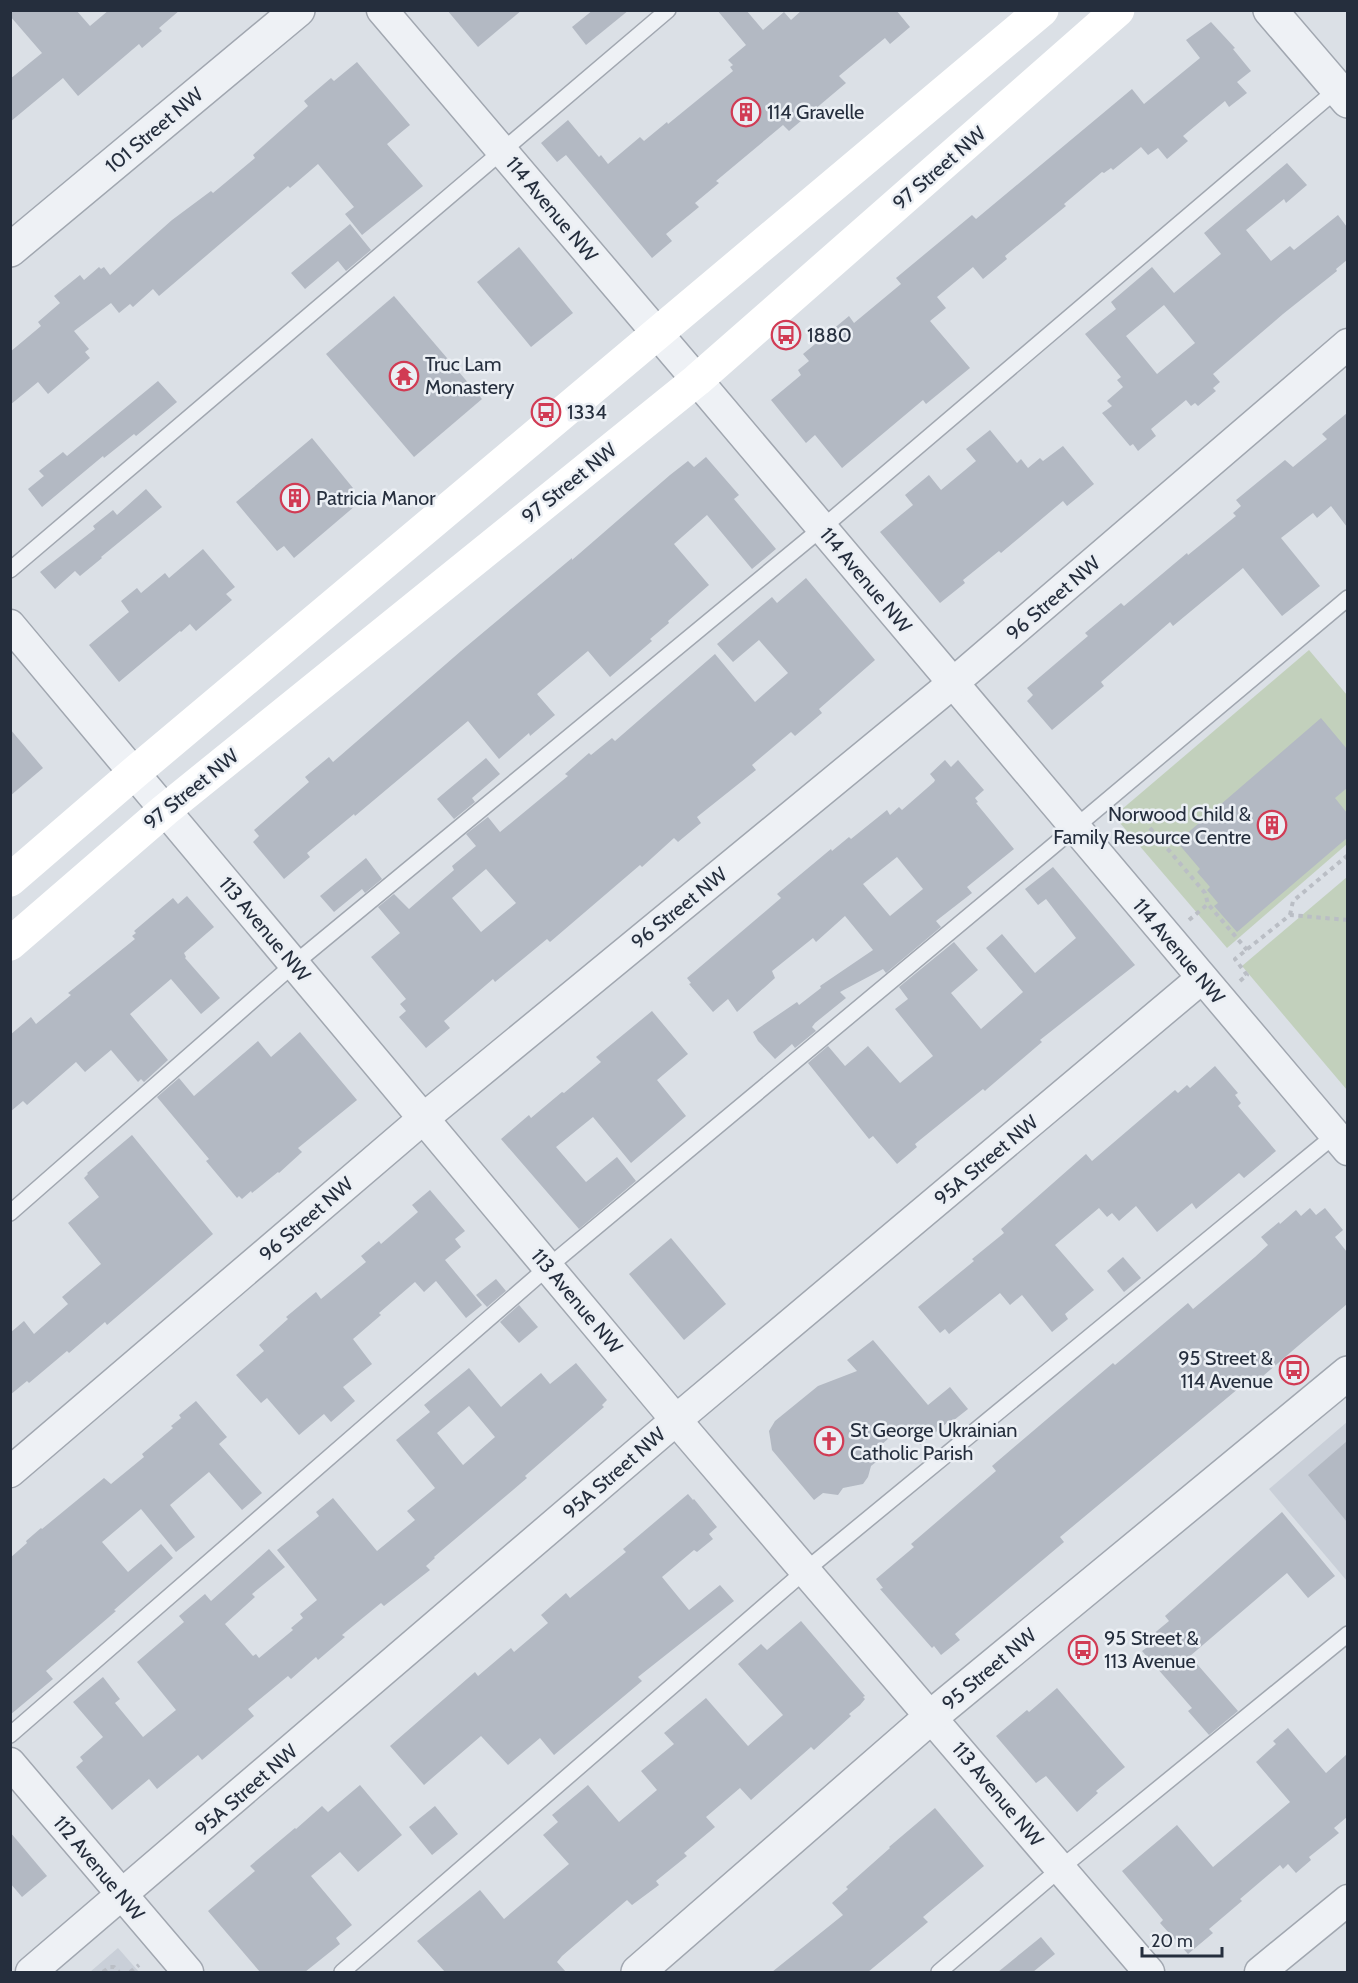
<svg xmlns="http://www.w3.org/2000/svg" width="1358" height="1983" viewBox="0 0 1358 1983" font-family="Cabin,sans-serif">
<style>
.built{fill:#c9cfd8}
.green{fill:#c2d0bc}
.building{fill:#b3b9c3;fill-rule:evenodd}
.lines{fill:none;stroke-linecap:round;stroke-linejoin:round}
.service-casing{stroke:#a1a7b0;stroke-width:18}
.minor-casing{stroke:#a1a7b0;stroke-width:33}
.tertiary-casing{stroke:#a1a7b0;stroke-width:36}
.path{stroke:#babec5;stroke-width:4;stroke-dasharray:4.5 4.5;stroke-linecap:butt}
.service{stroke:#eef1f5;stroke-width:15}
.minor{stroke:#eef1f5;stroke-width:30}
.tertiary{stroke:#eef1f5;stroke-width:33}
.secondary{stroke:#fff;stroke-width:33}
.labels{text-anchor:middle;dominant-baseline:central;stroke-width:5;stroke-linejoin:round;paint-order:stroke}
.poi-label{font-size:20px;fill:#252e3d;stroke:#ebeff4;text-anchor:start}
.street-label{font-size:20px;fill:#252e3d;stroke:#ebeff4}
</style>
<rect width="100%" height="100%" fill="#dbe0e6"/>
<g class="built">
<polygon points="1347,1422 1347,1581 1269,1489"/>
<polygon points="118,1948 139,1972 90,1972"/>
</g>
<g class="green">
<polygon points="1309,650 1347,695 1347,844 1227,948 1114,816"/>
<polygon points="1347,877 1347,1090 1242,966"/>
</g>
<g class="building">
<polygon points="10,10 76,10 90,26 109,10 180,10 159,28 162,31 142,48 139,44 78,96 63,78 10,122 10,79 42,53 10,16"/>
<polygon points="447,10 522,10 478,47"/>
<polygon points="593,10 629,10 586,45 572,27"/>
<polygon points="717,10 746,10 763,30 784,12 791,20 802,10 896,10 910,27 890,44 885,38 839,76 846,83 789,131 783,125 716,181 719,183 695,203 699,207 666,234 672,241 652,258 566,155 557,162 541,143 568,120 599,157 601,155 608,164 640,137 644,141 667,122 668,124 733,71 730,67 733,65 728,60 746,45"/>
<polygon points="1211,22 1235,48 1233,49 1251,71 1237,82 1247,93 1229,107 1225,101 1183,136 1188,141 1167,159 1158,148 1148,155 1141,147 1113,170 1111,168 1104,173 1102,172 1064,204 1066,206 1005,256 1007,259 983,279 973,267 937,297 946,308 930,321 970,368 926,404 923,400 842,468 815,435 806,443 771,400 801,375 798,370 809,361 803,354 849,316 854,323 901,284 896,278 972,215 976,219 1132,89 1144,104 1200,58 1186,40"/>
<polygon points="357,62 410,125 387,144 423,186 362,235 345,214 354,207 318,164 290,188 288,186 159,296 153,289 133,307 130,304 119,313 111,303 74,331 89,349 85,352 90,358 48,394 38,382 10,405 10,352 41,326 38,322 60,303 54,296 80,275 84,280 99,267 101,269 104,267 110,275 172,220 211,191 213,193 255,158 253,155 308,106 304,101 331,78 334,81"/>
<path d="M1287,163L1307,185L1286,203L1284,199L1246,230L1271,261L1290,246L1294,250L1338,215L1347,227V260L1336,269L1337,271L1283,314L1213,374L1220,382L1213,388L1216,391L1198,406L1195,403L1191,406L1186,400L1151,429L1156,436L1138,451L1133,444L1130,446L1102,413L1112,406L1107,401L1123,387L1117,380L1121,377L1085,334L1116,309L1111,302L1152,267L1174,293L1221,254L1204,233ZM1164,305L1195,343L1157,374L1126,336Z"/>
<polygon points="350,224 371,250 346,271 338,261 305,289 291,273"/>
<polygon points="519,247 573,313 531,347 477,282"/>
<polygon points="394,296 482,399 414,457 326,354"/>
<polygon points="158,381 177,402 136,436 134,434 104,458 103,456 42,507 28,489 44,476 39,471 63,452 67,456"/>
<polygon points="1347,413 1347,527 1331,506 1317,518 1313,513 1281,538 1320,586 1282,616 1243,568 1173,626 1170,622 1101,682 1104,686 1052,730 1027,701 1033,695 1027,688 1088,636 1085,633 1121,603 1124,606 1187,553 1188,555 1236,516 1233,513 1241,506 1236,500 1285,460 1293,467 1327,439 1322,434"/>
<polygon points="990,430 1017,463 1021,459 1028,468 1040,458 1043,461 1063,446 1094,484 1067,506 1063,501 1001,553 999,551 963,580 965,583 940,603 880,532 913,505 905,495 929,475 941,490 976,461 966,449"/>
<polygon points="312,438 353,488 346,495 355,506 294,558 284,546 277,551 236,502"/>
<polygon points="706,457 739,495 734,499 776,549 752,569 707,515 674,544 709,585 668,621 669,623 650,639 652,641 610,677 588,651 537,694 555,715 530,736 529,733 499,759 468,721 355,816 354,814 307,853 310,857 284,879 253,842 259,836 254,830 309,782 305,777 329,757 333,762 461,651 572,558 572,560 670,475 688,461 694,467"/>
<polygon points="146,489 162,507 101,557 102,558 80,576 75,571 55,589 40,572 95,529 93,526 113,510 117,515"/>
<polygon points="203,549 235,587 226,594 232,600 196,631 190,624 181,632 180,631 119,682 89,645 129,612 121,601 137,588 141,593 165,573 169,578"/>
<path d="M806,578L875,660L819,709L822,713L795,736L791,732L752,765L756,770L697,817L701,823L678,842L674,838L642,867L640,865L550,942L547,939L495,982L493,979L444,1021L450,1028L426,1048L399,1017L406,1011L400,1004L406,999L371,957L400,933L378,907L394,894L409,909L454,870L452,866L476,846L466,834L488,817L500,832L568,776L565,774L589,753L591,755L612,738L615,741L715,654L755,702L788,673L759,640L733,662L717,644L772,597L777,603ZM486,869L516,903L481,932L452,898Z"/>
<polygon points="1321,718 1347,749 1347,788 1335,798 1347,813 1347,838 1237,932 1214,906 1218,903 1207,890 1210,887 1197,872 1200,869 1177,842"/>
<polygon points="10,729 43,768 10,796"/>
<polygon points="486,758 500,774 472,798 475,802 454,819 437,799"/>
<path d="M945,760L951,767L958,760L984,790L975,798L978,802L976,803L1014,849L967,887L972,893L936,921L941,927L886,973L883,969L840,992L846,998L815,1023L812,1027L816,1031L795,1048L792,1044L775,1059L758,1041L753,1032L797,1002L799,1005L821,988L820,986L873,950L845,916L816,942L813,938L772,971L775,978L737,1012L728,999L713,1012L689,984L691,983L687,978L781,898L777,894L831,849L832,851L849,837L851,839L887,810L890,815L899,807L902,810L934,782L935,780L930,774ZM897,857L923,889L890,916L863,884Z"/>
<polygon points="366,858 382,879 365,893 362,889 334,912 320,896"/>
<polygon points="1053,867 1135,965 1040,1040 1042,1042 987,1089 985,1091 983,1089 915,1144 917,1147 897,1164 873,1136 869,1139 808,1063 828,1046 845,1066 868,1046 900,1083 933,1056 895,1009 908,999 899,987 954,942 978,970 951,993 981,1029 1023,992 986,948 1002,934 1035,973 1076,938 1046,899 1038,905 1025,889"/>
<polygon points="187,896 214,927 184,953 186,957 185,958 220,998 201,1014 171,979 130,1014 168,1060 144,1082 141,1079 138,1082 111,1050 85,1072 76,1062 27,1105 23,1101 10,1112 10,1035 31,1017 36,1024 71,995 68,993 135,939 132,936 136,933 134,931 173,898 178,904"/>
<polygon points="652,1011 688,1054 657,1080 686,1116 631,1163 593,1117 556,1147 586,1182 617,1157 636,1181 579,1229 501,1139 529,1115 531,1118 562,1092 564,1093 601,1062 596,1057"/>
<polygon points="300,1032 357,1100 298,1148 302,1152 279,1173 278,1172 252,1193 251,1191 242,1199 239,1196 237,1198 206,1161 209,1159 157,1097 179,1078 194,1096 258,1041 271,1057"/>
<polygon points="1215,1066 1238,1093 1235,1095 1241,1103 1238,1106 1276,1151 1244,1178 1239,1173 1196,1209 1192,1203 1157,1232 1136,1206 1119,1221 1112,1213 1107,1217 1099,1208 1055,1245 1094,1290 1065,1314 1068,1319 1052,1332 1022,1295 1010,1305 1000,1293 949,1334 945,1329 940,1333 918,1307 974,1261 972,1259 1004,1233 1001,1229 1086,1154 1092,1161 1175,1090 1178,1093 1187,1085 1190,1088"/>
<polygon points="132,1135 213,1234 107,1325 105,1322 69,1353 67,1351 29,1383 27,1381 10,1395 10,1333 24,1321 34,1334 68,1304 62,1297 101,1264 68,1223 99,1197 84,1178 88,1174 87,1173"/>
<polygon points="430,1190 465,1231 455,1239 461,1247 445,1260 482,1305 466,1318 436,1281 424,1292 415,1282 379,1313 381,1315 353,1339 372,1364 343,1387 355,1401 331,1422 324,1414 299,1435 267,1398 261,1403 236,1375 264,1351 259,1345 288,1319 286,1317 316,1292 321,1299 366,1262 361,1256 379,1241 381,1244 418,1212 412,1205"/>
<polygon points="1310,1208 1316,1215 1325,1208 1343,1230 1335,1237 1347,1252 1347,1304 1249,1388 1245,1383 1060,1537 1064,1542 955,1634 960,1640 941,1655 934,1646 932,1648 880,1589 883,1588 876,1579 914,1547 911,1544 996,1471 992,1466 1113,1363 1115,1365 1188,1303 1193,1309 1255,1257 1268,1245 1261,1237 1279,1222 1280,1224 1296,1210 1301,1216"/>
<polygon points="671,1238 726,1304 684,1340 629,1274"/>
<polygon points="1123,1257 1141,1278 1124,1292 1107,1271"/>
<polygon points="496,1279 506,1291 487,1307 476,1295"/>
<polygon points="519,1305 538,1327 519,1343 500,1322"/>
<polygon points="873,1340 928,1405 950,1387 968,1409 949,1424 948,1422 920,1445 904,1425 881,1445 881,1458 871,1466 868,1477 863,1484 843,1488 838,1495 823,1493 814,1500 772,1450 769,1431 775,1421 818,1386 857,1371 847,1360"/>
<path d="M576,1363L607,1400L602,1405L604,1407L525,1476L527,1478L434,1557L435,1558L426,1566L430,1570L384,1606L381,1603L342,1635L345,1637L318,1660L316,1657L291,1679L288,1676L248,1709L254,1716L202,1760L198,1755L157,1789L149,1779L112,1810L76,1767L83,1761L80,1757L103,1737L73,1702L103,1677L120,1699L115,1703L143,1737L176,1710L137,1662L184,1622L179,1616L205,1594L211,1601L269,1549L285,1567L252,1594L255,1597L225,1624L253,1656L256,1654L259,1658L293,1630L291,1628L303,1618L300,1614L317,1600L277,1550L319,1516L316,1512L333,1498L377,1551L415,1520L407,1511L435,1488L396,1440L430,1412L424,1405L469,1368L501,1407L541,1373L550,1384ZM469,1406L495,1437L463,1465L437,1433Z"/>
<polygon points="196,1401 227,1437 219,1444 262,1493 242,1510 209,1472 170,1505 195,1537 176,1552 141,1509 102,1542 128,1572 161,1544 173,1558 114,1610 116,1611 46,1671 53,1679 10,1715 10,1558 27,1543 26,1541 41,1528 42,1529 104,1478 111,1484 144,1457 142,1454 173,1428 171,1426 181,1418 179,1415"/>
<polygon points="1347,1441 1347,1522 1308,1475"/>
<polygon points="688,1494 693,1500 694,1499 717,1527 709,1534 713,1539 697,1552 694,1550 662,1577 689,1610 720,1585 734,1601 638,1677 642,1681 554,1755 540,1738 508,1765 481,1736 424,1785 390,1746 475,1672 478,1676 511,1648 514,1652 548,1623 541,1615 566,1593 570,1598 626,1552 623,1549"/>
<polygon points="1282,1512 1335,1576 1308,1598 1287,1573 1190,1656 1238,1711 1209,1735 1188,1711 1192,1708 1142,1651 1150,1645 1146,1640 1169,1621 1165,1616"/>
<polygon points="801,1621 865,1696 863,1697 865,1699 860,1705 849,1714 851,1716 814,1750 811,1747 751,1800 740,1788 706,1817 715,1827 684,1853 687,1856 656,1881 659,1885 632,1905 627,1900 562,1956 557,1962 566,1972 445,1972 417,1941 480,1890 504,1919 569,1864 543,1835 558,1822 552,1815 588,1785 619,1822 657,1790 641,1771 674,1744 664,1733 706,1698 748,1746 783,1715 738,1664 761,1644 767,1650"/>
<polygon points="1057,1688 1125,1767 1096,1791 1098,1793 1077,1812 1046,1776 1036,1783 996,1736 1027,1710 1029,1712"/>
<polygon points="1288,1728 1326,1773 1347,1754 1347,1817 1334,1828 1339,1833 1309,1857 1311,1860 1296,1873 1288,1864 1283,1869 1280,1865 1240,1899 1242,1901 1209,1929 1213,1933 1188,1954 1160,1923 1163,1920 1122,1871 1177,1825 1213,1867 1290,1802 1256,1762 1276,1744 1273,1741"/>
<polygon points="360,1785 402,1835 358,1872 340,1852 311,1876 352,1925 336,1938 340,1944 305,1972 260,1972 208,1911 255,1871 250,1866 295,1828 296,1829 322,1806 328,1812"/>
<polygon points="435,1806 458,1834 432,1855 409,1827"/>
<polygon points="935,1808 984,1866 923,1917 928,1922 868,1972 772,1972 843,1915 832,1903 848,1889 846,1887 890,1848 889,1847"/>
<polygon points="10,1832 47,1876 22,1897 10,1883"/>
<polygon points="1041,1937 1055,1954 1033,1972 998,1972"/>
</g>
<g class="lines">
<g class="service-casing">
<g id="service">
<polyline points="10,570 668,10"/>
<polyline points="10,1213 294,964 822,528 1341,86"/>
<polyline points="10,1735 548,1267 1047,851 1348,598"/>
<polyline points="342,1972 806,1570 1335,1135"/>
<polyline points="939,1972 1061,1868 1348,1634"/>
</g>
</g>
<g class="minor-casing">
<g id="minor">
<polyline points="382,10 697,380 1348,1150"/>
<polyline points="10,625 676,1420 1149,1972"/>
<polyline points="10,1472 424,1118 953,683 1348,344"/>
<polyline points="10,1763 188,1972"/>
<polyline points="31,1972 676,1420 1202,978"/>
<polyline points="1260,1972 1348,1900"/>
</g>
</g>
<g class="tertiary-casing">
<g id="tertiary">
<polyline points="1270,10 1348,101"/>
<polyline points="10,250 298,10"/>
<polyline points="638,1972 932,1716 1348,1373"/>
</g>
</g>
<g class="path">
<polyline points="1150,828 1205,893 1208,904"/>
<polyline points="1290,915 1293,901 1348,855"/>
<polyline points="1189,920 1208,904 1247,950"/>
<polyline points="1240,981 1247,975 1235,959 1290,915 1348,920"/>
<polyline points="103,1972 110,1967 114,1967 119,1972"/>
<polyline points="130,1972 139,1965"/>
</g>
<use href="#service" class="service"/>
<use href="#minor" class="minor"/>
<use href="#tertiary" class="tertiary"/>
<g class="secondary">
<polyline points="10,880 134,773 1042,10"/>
<polyline points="10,944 165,810 697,380 1118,10"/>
</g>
</g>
<defs>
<g id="building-ring" transform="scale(1.5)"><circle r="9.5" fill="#ebeff4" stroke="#d13b54" stroke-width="1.5"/><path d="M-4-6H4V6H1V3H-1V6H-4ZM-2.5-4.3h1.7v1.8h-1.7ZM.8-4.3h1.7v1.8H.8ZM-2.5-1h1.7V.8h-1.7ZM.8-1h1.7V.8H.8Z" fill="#d13b54"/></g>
<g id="bus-ring" transform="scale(1.5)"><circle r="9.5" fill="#ebeff4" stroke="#d13b54" stroke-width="1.5"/><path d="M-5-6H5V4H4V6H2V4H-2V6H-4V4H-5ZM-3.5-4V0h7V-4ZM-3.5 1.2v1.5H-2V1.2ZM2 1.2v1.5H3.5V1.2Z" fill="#d13b54"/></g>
<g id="temple-ring" transform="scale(1.5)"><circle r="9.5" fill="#ebeff4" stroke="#d13b54" stroke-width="1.5"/><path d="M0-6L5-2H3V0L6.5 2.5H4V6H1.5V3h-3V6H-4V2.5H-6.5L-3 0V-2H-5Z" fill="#d13b54"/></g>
<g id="church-ring" transform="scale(1.5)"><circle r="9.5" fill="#ebeff4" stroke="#d13b54" stroke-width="1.5"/><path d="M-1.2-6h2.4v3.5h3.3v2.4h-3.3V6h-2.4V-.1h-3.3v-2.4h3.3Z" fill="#d13b54"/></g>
</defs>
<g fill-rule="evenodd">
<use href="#building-ring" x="746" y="112"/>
<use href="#bus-ring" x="786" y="335"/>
<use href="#temple-ring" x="404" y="376"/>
<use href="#bus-ring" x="546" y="412"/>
<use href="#building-ring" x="295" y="498"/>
<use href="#building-ring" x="1272" y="825"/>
<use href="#bus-ring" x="1294" y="1370"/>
<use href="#church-ring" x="829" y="1441"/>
<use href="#bus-ring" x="1083" y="1650"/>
</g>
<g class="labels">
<g class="poi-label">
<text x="767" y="112">114 Gravelle</text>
<text x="807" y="335">1880</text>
<text x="425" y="364">Truc Lam<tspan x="425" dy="23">Monastery</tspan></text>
<text x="567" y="412">1334</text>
<text x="316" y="498">Patricia Manor</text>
<text x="1251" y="814" text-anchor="end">Norwood Child &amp;<tspan x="1251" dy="23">Family Resource Centre</tspan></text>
<text x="1273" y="1358" text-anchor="end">95 Street &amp;<tspan x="1273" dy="23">114 Avenue</tspan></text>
<text x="850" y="1430">St George Ukrainian<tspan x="850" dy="23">Catholic Parish</tspan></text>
<text x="1104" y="1638">95 Street &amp;<tspan x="1104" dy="23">113 Avenue</tspan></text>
</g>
<g class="street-label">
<text transform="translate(154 130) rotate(-40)">101 Street NW</text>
<text transform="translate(939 168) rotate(-41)">97 Street NW</text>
<text transform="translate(552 209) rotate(50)">114 Avenue NW</text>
<text transform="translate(569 483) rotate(-39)">97 Street NW</text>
<text transform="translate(866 580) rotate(50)">114 Avenue NW</text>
<text transform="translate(1053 598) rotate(-41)">96 Street NW</text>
<text transform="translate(191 789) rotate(-39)">97 Street NW</text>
<text transform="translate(679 908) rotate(-39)">96 Street NW</text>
<text transform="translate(265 929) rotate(50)">113 Avenue NW</text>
<text transform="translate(1179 951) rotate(50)">114 Avenue NW</text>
<text transform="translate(986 1160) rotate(-40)">95A Street NW</text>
<text transform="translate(306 1219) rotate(-41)">96 Street NW</text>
<text transform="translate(577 1301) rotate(50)">113 Avenue NW</text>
<text transform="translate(614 1473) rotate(-41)">95A Street NW</text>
<text transform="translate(989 1669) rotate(-40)">95 Street NW</text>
<text transform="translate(246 1790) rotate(-41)">95A Street NW</text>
<text transform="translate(998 1794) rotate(50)">113 Avenue NW</text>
<text transform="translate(99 1868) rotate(50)">112 Avenue NW</text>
</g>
</g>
<rect width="1358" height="1983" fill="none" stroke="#252e3d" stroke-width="24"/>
<path d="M1142 1947v9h80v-9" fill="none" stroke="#252e3d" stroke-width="3"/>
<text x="1151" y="1947" font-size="18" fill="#252e3d" stroke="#ebeff4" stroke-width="4.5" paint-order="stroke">20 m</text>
</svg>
